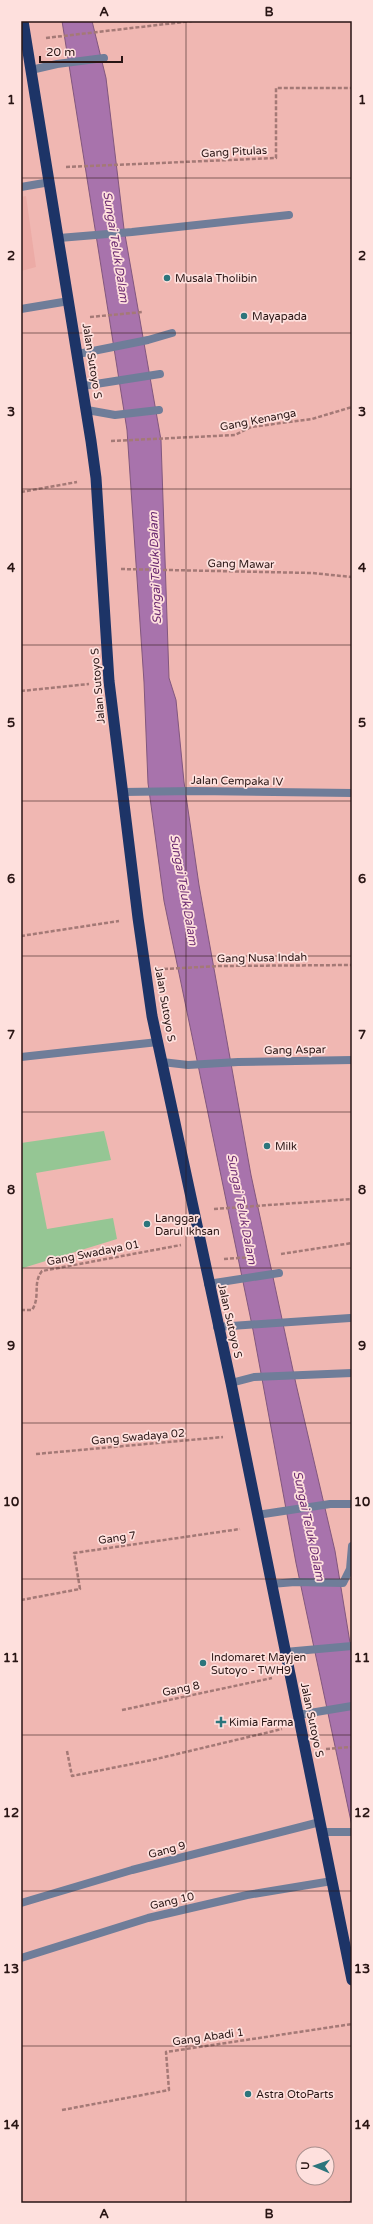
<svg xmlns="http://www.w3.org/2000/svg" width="373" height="2224" viewBox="0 0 373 2224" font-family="'Varela Round',sans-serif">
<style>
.built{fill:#ecaba6}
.green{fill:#95c694}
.water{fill:#a873ac;stroke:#82577e}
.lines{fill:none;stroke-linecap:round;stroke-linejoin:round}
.path{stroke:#a47976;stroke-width:2.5;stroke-dasharray:4 2;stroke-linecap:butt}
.service{stroke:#6f7d99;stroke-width:8}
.minor{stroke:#6f7d99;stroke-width:8}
.tertiary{stroke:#6f7d99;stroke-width:8}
.trunk{stroke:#1d3467;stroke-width:11}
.grid{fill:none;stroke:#291514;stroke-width:1;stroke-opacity:0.55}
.poi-dot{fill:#2c757c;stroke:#fee0dd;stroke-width:1.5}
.labels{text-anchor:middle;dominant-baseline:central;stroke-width:3.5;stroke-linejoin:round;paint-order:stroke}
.street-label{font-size:11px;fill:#291514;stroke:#fee0dd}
.poi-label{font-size:11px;fill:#291514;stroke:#fee0dd;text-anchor:start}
.water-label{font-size:12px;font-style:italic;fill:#6c2b72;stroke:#fee0dd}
.neatline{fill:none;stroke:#291514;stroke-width:1.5}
.grid-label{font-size:13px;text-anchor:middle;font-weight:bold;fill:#291514}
</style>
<rect width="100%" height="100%" fill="#f0b7b2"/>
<polygon class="built" points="26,196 36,267 21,271 21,197"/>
<polygon class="green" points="104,1131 111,1160 36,1173 47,1229 113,1218 117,1239 23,1268 21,1300 21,1143"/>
<polygon class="water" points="62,21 92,21 106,78 124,229 161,440 169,678 176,700 184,782 199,885 251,1175 296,1384 335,1551 352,1655 352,1826 296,1563 253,1330 164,901 148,783 144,682 127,430"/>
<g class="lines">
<g class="path">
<polyline points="46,38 192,21"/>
<polyline points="66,167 276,158 276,88 352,88"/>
<polyline points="90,317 143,312"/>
<polyline points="111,441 235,435 251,427 312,419 352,407"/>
<polyline points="21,492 77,482"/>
<polyline points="121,569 312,573 352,577"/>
<polyline points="21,691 89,684"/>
<polyline points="21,936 119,921"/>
<polyline points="164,969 219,966 352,965"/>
<polyline points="214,1209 352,1199"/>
<polyline points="281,1254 352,1243"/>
<polyline points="224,1259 252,1257"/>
<path d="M21,1310H32C41,1296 32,1284 42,1271L181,1245"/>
<polyline points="36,1454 223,1437"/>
<polyline points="21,1600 80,1589 74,1553 240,1529"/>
<polyline points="122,1710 272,1678"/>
<polyline points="326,1749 352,1747"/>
<polyline points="67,1751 72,1776 152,1760 282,1729"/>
<polyline points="62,2110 169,2090 166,2052 352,2024"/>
<polyline points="343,2203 352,2202"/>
</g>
<g class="service">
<polyline points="31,70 57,64 104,58"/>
<polyline points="21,187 50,182"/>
<polyline points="78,354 148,340 172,333"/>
<polyline points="83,386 160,374"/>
<polyline points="87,410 115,415 159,410"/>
<polyline points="21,1057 158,1042"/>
<polyline points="208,1284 279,1273"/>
<polyline points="217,1327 350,1318"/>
<polyline points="271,1584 295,1582 343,1583 350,1569 352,1546"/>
<polyline points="285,1652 352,1646"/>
<polyline points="298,1715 352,1706"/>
</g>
<g class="minor">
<polyline points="59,238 132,232 289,215"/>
<polyline points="21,309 69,301"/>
<polyline points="123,792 194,791 352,793"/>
<polyline points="162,1062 188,1065 238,1062 352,1060"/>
<polyline points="231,1383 254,1377 352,1373"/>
<polyline points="322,1832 352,1832"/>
<polyline points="21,1903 132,1870 320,1822"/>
<polyline points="21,1958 148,1918 247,1895 332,1881"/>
</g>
<polyline class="tertiary" points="257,1515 330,1504 352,1504"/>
<polyline class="trunk" points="23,21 91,441 96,478 109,681 138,918 152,1016 231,1383 352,1980"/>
</g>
<path class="grid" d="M186,21V2203M21,178H352M21,333H352M21,489H352M21,645H352M21,801H352M21,956H352M21,1112H352M21,1268H352M21,1423H352M21,1579H352M21,1735H352M21,1891H352M21,2046H352"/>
<g class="poi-dot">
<circle cx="167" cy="278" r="4"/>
<circle cx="244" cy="316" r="4"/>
<circle cx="267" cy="1146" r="4"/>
<circle cx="147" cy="1224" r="4"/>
<circle cx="203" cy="1663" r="4"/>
<path d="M219 1716h4v4h4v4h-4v4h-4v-4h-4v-4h4z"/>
<circle cx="248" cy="2094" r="4"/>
</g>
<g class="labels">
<g class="street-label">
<text transform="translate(234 152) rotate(-3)">Gang Pitulas</text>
<text transform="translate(92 361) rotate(81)">Jalan Sutoyo S</text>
<text transform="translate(258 420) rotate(-11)">Gang Kenanga</text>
<text transform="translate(241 564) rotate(1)">Gang Mawar</text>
<text transform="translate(98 686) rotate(-95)">Jalan Sutoyo S</text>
<text transform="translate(237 781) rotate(1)">Jalan Cempaka IV</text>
<text transform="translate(262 958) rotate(-1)">Gang Nusa Indah</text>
<text transform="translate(165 1004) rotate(80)">Jalan Sutoyo S</text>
<text transform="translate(295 1050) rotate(-1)">Gang Aspar</text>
<text transform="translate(93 1253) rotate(-11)">Gang Swadaya 01</text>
<text transform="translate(230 1321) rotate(77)">Jalan Sutoyo S</text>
<text transform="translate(138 1437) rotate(-5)">Gang Swadaya 02</text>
<text transform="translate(117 1538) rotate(-8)">Gang 7</text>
<text transform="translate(181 1689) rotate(-12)">Gang 8</text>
<text transform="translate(312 1720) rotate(78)">Jalan Sutoyo S</text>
<text transform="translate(167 1850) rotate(-15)">Gang 9</text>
<text transform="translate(172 1901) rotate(-13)">Gang 10</text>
<text transform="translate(208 2037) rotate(-8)">Gang Abadi 1</text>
</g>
<g class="poi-label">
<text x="175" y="278">Musala Tholibin</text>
<text x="252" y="316">Mayapada</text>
<text x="275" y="1146">Milk</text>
<text x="155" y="1218">Langgar<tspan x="155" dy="13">Darul Ikhsan</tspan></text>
<text x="211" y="1657">Indomaret Mayjen<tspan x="211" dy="13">Sutoyo - TWH9</tspan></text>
<text x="229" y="1722">Kimia Farma</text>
<text x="256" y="2094">Astra OtoParts</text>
</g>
<g class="water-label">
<text transform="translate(116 247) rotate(81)">Sungai Teluk Dalam</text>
<text transform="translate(155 568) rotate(-92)">Sungai Teluk Dalam</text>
<text transform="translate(184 890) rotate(80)">Sungai Teluk Dalam</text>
<text transform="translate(242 1209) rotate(79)">Sungai Teluk Dalam</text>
<text transform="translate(309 1526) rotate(78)">Sungai Teluk Dalam</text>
</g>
</g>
<rect width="373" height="2224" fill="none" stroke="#fee0dd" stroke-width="44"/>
<g transform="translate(315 2166) rotate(272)"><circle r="19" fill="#fee0dd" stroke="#a98f8d"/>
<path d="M0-3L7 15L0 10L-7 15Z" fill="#2c757c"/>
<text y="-6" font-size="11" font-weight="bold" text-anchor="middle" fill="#291514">U</text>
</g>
<path d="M40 56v6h82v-6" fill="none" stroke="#291514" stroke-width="2"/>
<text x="46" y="56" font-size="12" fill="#291514" stroke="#fee0dd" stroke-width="3" paint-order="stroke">20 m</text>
<rect x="22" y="22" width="329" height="2180" class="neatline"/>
<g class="grid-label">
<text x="104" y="16">A</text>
<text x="269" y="16">B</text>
<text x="11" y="104">1</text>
<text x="362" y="104">1</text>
<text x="11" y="260">2</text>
<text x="362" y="260">2</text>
<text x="11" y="416">3</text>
<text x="362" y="416">3</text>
<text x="11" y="572">4</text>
<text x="362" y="572">4</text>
<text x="11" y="727">5</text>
<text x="362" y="727">5</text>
<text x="11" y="883">6</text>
<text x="362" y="883">6</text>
<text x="11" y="1039">7</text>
<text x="362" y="1039">7</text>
<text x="11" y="1194">8</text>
<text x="362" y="1194">8</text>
<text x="11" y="1350">9</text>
<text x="362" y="1350">9</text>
<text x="11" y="1506">10</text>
<text x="362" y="1506">10</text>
<text x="11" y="1662">11</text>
<text x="362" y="1662">11</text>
<text x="11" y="1817">12</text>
<text x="362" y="1817">12</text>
<text x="11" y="1973">13</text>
<text x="362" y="1973">13</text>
<text x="11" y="2129">14</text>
<text x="362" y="2129">14</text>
<text x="104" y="2218">A</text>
<text x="269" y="2218">B</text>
</g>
</svg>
